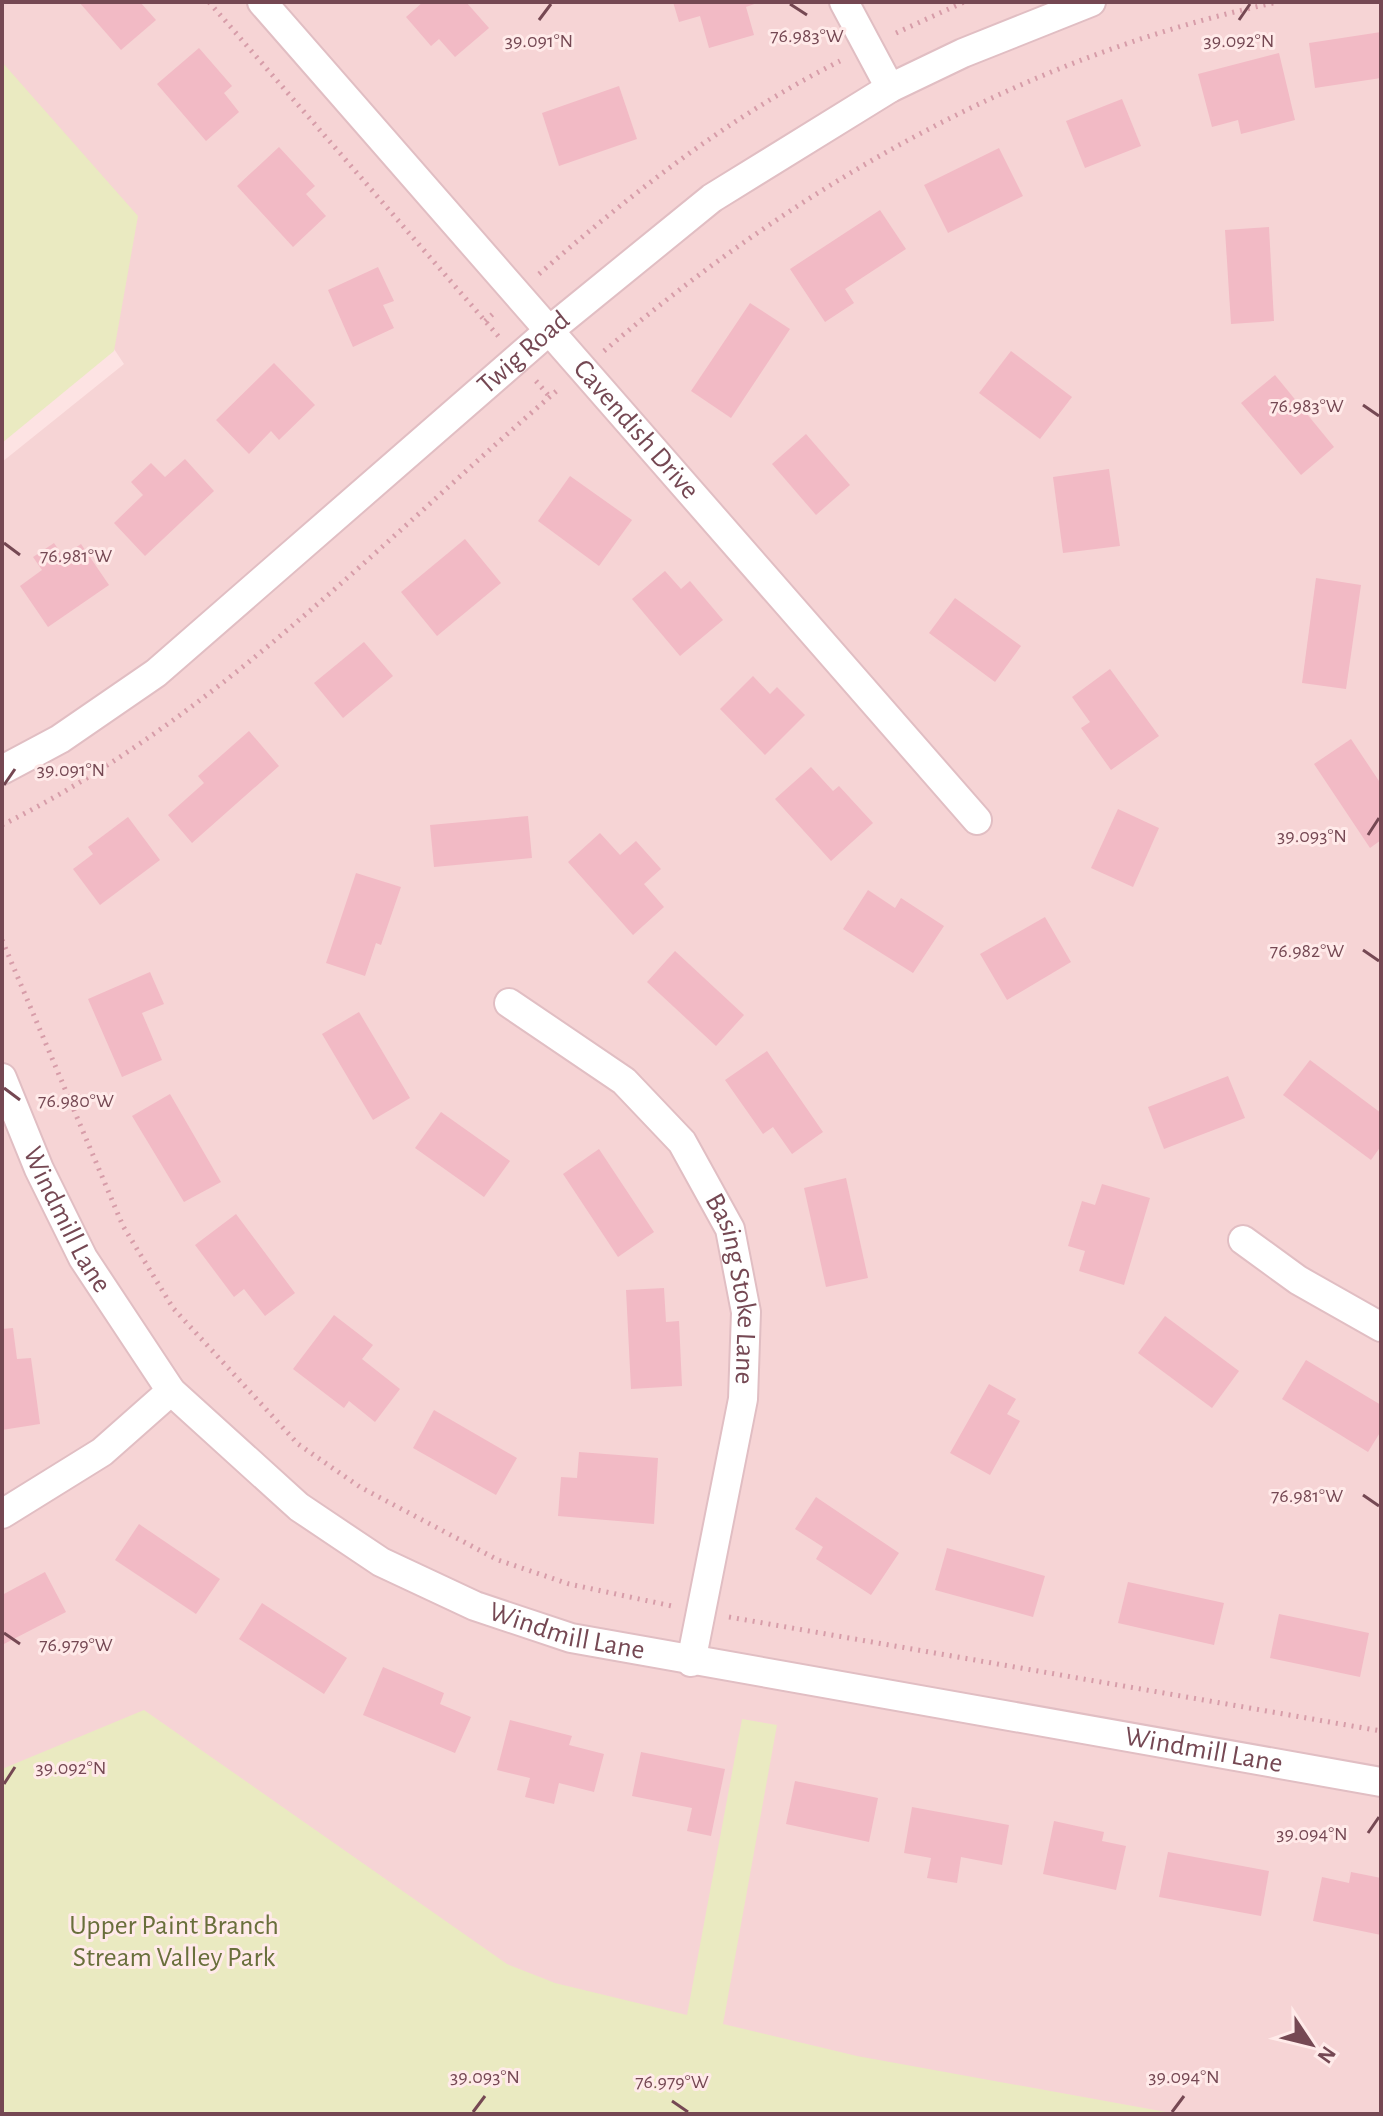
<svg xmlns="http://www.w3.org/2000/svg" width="1383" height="2116" viewBox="0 0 1383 2116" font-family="'Alegreya Sans',sans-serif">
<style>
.residential{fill:#f6d4d5}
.green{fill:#eaeac1}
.building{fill:#f2bac5}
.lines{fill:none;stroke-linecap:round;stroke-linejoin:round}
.street-casing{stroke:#e1bec3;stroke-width:32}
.path{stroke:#d79da9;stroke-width:5;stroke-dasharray:2 6;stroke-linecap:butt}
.street{stroke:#fff;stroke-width:28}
.ticks{fill:none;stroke:#754853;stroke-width:3}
.labels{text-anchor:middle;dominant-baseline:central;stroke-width:6;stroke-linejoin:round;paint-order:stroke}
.street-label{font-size:28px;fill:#754853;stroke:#ffeae9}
.park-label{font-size:28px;fill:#696f3b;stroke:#ffeae9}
.ticks-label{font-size:20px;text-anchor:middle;fill:#754853;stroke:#ffeae9;stroke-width:6;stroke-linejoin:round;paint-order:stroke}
</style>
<rect width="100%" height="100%" fill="#fde3e3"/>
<polygon class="residential" points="2,2 1381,2 1381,2114 1140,2114 803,2056 2,1861 2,462 124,364 2,180"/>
<g class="green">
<polygon points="2,62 138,216 114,351 2,443"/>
<polygon points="144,1710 507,1964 555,1983 687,2015 742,1719 777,1725 723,2024 857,2056 1177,2114 2,2114 2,1769"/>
</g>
<g class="building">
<polygon points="79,2 140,2 156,20 121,50"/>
<polygon points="423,2 466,2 489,28 455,57 439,39 431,46 406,17"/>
<polygon points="673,2 760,2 746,7 754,35 709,48 700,16 679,22"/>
<polygon points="1381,32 1381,78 1315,88 1309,43"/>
<polygon points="199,48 232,86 224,93 239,112 206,141 157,84"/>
<polygon points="1279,53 1295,120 1241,134 1238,120 1212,127 1198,74"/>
<polygon points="619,86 637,139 559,166 542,113"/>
<polygon points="1122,99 1141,146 1085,168 1066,121"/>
<polygon points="279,147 315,186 306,194 326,216 293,247 237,186"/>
<polygon points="999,148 1023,196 948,233 924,185"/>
<polygon points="880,210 906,249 845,289 854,303 825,322 790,269"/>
<polygon points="1269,227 1274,321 1231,324 1225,230"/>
<polygon points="378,267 394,301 383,305 394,328 353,347 328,290"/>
<polygon points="750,303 790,329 731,418 691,391"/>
<polygon points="1011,351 1072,397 1040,439 979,393"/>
<polygon points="274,363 315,405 279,440 271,431 249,454 216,420"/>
<polygon points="1275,375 1334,447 1301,475 1241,403"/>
<polygon points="806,434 850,485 816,515 772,464"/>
<polygon points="185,459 214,491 145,556 114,523 143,495 131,482 151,463 165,477"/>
<polygon points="1109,469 1120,546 1063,553 1053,477"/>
<polygon points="570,476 632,520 599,566 538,521"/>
<polygon points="465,539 501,583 437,636 401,592"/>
<polygon points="54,543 63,556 81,544 109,585 48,627 20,586 42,570 33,557"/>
<polygon points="665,571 681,589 690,581 723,620 680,656 632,599"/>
<polygon points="1316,578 1361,585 1346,689 1302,683"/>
<polygon points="955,598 1021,646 995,682 929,633"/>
<polygon points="364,642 393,676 343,718 314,683"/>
<polygon points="1110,669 1159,736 1111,770 1081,728 1090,722 1072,697"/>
<polygon points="753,676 770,694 777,687 805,715 765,755 720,709"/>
<polygon points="249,731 279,766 192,843 168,815 204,783 198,776"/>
<polygon points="1351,739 1381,784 1381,840 1370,848 1314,764"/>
<polygon points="811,767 833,791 839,786 873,823 831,861 775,799"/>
<polygon points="1118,809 1159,828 1133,887 1091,868"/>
<polygon points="528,816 532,858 434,867 430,825"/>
<polygon points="128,817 160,860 100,905 73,869 93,854 88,847"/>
<polygon points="600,833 620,855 636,841 661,869 644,884 664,907 633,935 568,862"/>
<polygon points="356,873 401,887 381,945 376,943 365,976 326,963"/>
<polygon points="868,890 895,908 901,898 944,926 913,973 843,929"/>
<polygon points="1045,917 1071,962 1007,1000 980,954"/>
<polygon points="675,951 744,1015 716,1046 647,982"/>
<polygon points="150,972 164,1004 142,1013 162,1060 122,1077 88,999"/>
<polygon points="359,1012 410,1098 373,1120 322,1034"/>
<polygon points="767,1051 823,1132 792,1154 773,1127 763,1134 725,1080"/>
<polygon points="1310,1060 1381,1113 1381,1146 1371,1160 1283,1095"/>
<polygon points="1228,1076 1245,1118 1164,1149 1148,1107"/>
<polygon points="170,1094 221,1182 184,1202 132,1116"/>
<polygon points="441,1112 510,1161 484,1197 415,1148"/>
<polygon points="599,1149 654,1232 618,1257 563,1174"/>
<polygon points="846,1178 868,1278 826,1287 804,1188"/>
<polygon points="1102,1184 1150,1198 1124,1285 1079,1271 1085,1251 1068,1246 1082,1201 1095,1205"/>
<polygon points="236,1214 295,1293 265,1316 244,1289 234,1297 195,1245"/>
<polygon points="664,1288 666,1322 679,1321 682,1386 631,1389 626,1290"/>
<polygon points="334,1315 373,1345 362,1359 400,1389 375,1422 349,1401 344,1408 293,1369"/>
<polygon points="1165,1316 1239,1371 1212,1408 1138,1353"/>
<polygon points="13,1328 17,1359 31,1358 40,1424 2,1430 2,1329"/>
<polygon points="1306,1360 1381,1405 1381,1431 1368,1452 1282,1399"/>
<polygon points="989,1384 1016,1399 1007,1414 1020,1421 990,1475 950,1453"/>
<polygon points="434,1410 517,1458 496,1495 413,1448"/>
<polygon points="579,1452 658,1458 654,1524 558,1516 561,1477 577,1478"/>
<polygon points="816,1497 899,1553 871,1595 816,1559 823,1547 795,1529"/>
<polygon points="139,1524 220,1579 196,1614 115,1560"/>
<polygon points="947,1548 1045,1576 1033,1617 935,1590"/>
<polygon points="45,1572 66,1612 2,1645 2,1595"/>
<polygon points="1128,1582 1224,1603 1214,1645 1118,1623"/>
<polygon points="262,1603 347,1658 324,1694 239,1639"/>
<polygon points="1279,1614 1369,1633 1360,1677 1270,1658"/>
<polygon points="383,1667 444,1693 440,1704 471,1717 455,1753 363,1715"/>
<polygon points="510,1720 572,1736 569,1745 604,1754 594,1792 559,1783 554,1804 525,1797 530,1778 497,1770"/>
<polygon points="641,1752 725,1769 711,1836 687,1831 692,1808 632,1796"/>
<polygon points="795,1781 878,1798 869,1842 786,1824"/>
<polygon points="912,1807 1009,1825 1002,1865 961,1857 957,1883 927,1878 931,1858 904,1853"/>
<polygon points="1054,1821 1104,1832 1102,1841 1126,1846 1116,1890 1043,1874"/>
<polygon points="1168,1852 1269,1871 1261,1916 1159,1897"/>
<polygon points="1351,1872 1381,1878 1381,1935 1313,1921 1322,1877 1349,1883"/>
</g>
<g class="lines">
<g class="street-casing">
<g id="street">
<path id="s1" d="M262,2L977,820"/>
<polyline points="844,2 890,88"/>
<path id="s2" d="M2,770L60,739L156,673L551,329L712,198L890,88L963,53L1091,2"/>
<path id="s3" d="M509,1003L624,1081L682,1142L730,1229L746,1312L743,1399L691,1662"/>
<path id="s4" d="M2,1078L39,1169L83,1258L171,1391L299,1507L381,1562L475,1606L571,1638L1381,1782"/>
<polyline points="1243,1240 1298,1280 1381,1327"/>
<polyline points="2,1514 102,1452 171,1391"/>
</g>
</g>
<g class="path">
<polyline points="209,2 499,337"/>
<polyline points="896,33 964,2"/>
<path d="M539,274C632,193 730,116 840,61"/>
<polyline points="485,321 495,312"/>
<path d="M604,351C799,185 1025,55 1278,2"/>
<polyline points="536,381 550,397"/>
<path d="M2,825C216,719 380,542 560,388"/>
<polyline points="2,940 123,1226 173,1308 298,1444 360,1487 498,1560 569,1584 672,1606"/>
<polyline points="729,1617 1381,1731"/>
</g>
<use href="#street" class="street"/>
</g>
<path class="ticks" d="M790,4L807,15M539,20L551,4M1239,20L1250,4M1363,405L1379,416M4,543L20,555M4,785L15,769M1368,835L1379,818M1363,950L1379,961M4,1088L20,1100M1363,1495L1379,1506M4,1633L20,1644M4,1784L15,1767M1368,1833L1379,1817M672,2101L688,2112M473,2112L485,2096M1172,2112L1184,2096"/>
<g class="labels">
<g class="street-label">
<text stroke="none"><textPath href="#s2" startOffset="670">Twig Road</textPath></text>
<text stroke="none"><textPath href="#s1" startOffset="568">Cavendish Drive</textPath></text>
<text stroke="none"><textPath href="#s4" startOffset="156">Windmill Lane</textPath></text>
<text stroke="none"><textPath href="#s3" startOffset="382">Basing Stoke Lane</textPath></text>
<text stroke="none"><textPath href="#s4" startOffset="828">Windmill Lane</textPath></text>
<text stroke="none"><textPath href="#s4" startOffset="1476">Windmill Lane</textPath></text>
</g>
<g class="park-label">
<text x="174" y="1926">Upper Paint Branch<tspan x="174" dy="32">Stream Valley Park</tspan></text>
</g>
</g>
<g class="ticks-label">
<text x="807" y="42">76.983°W</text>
<text x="539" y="47">39.091°N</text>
<text x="1239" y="47">39.092°N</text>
<text x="1307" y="412">76.983°W</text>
<text x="76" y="562">76.981°W</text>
<text x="71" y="776">39.091°N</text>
<text x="1312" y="842">39.093°N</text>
<text x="1307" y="957">76.982°W</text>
<text x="76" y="1107">76.980°W</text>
<text x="1307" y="1502">76.981°W</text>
<text x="76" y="1651">76.979°W</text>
<text x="71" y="1774">39.092°N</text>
<text x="1312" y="1840">39.094°N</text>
<text x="485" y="2083">39.093°N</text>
<text x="1184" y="2083">39.094°N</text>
<text x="672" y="2088">76.979°W</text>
</g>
<rect width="1383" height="2116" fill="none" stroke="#754853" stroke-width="8"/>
<g transform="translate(1311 2044) rotate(125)" stroke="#ffeae9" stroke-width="6" paint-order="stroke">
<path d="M0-6L14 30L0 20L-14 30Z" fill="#754853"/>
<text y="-12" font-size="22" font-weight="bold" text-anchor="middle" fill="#754853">N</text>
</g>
</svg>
